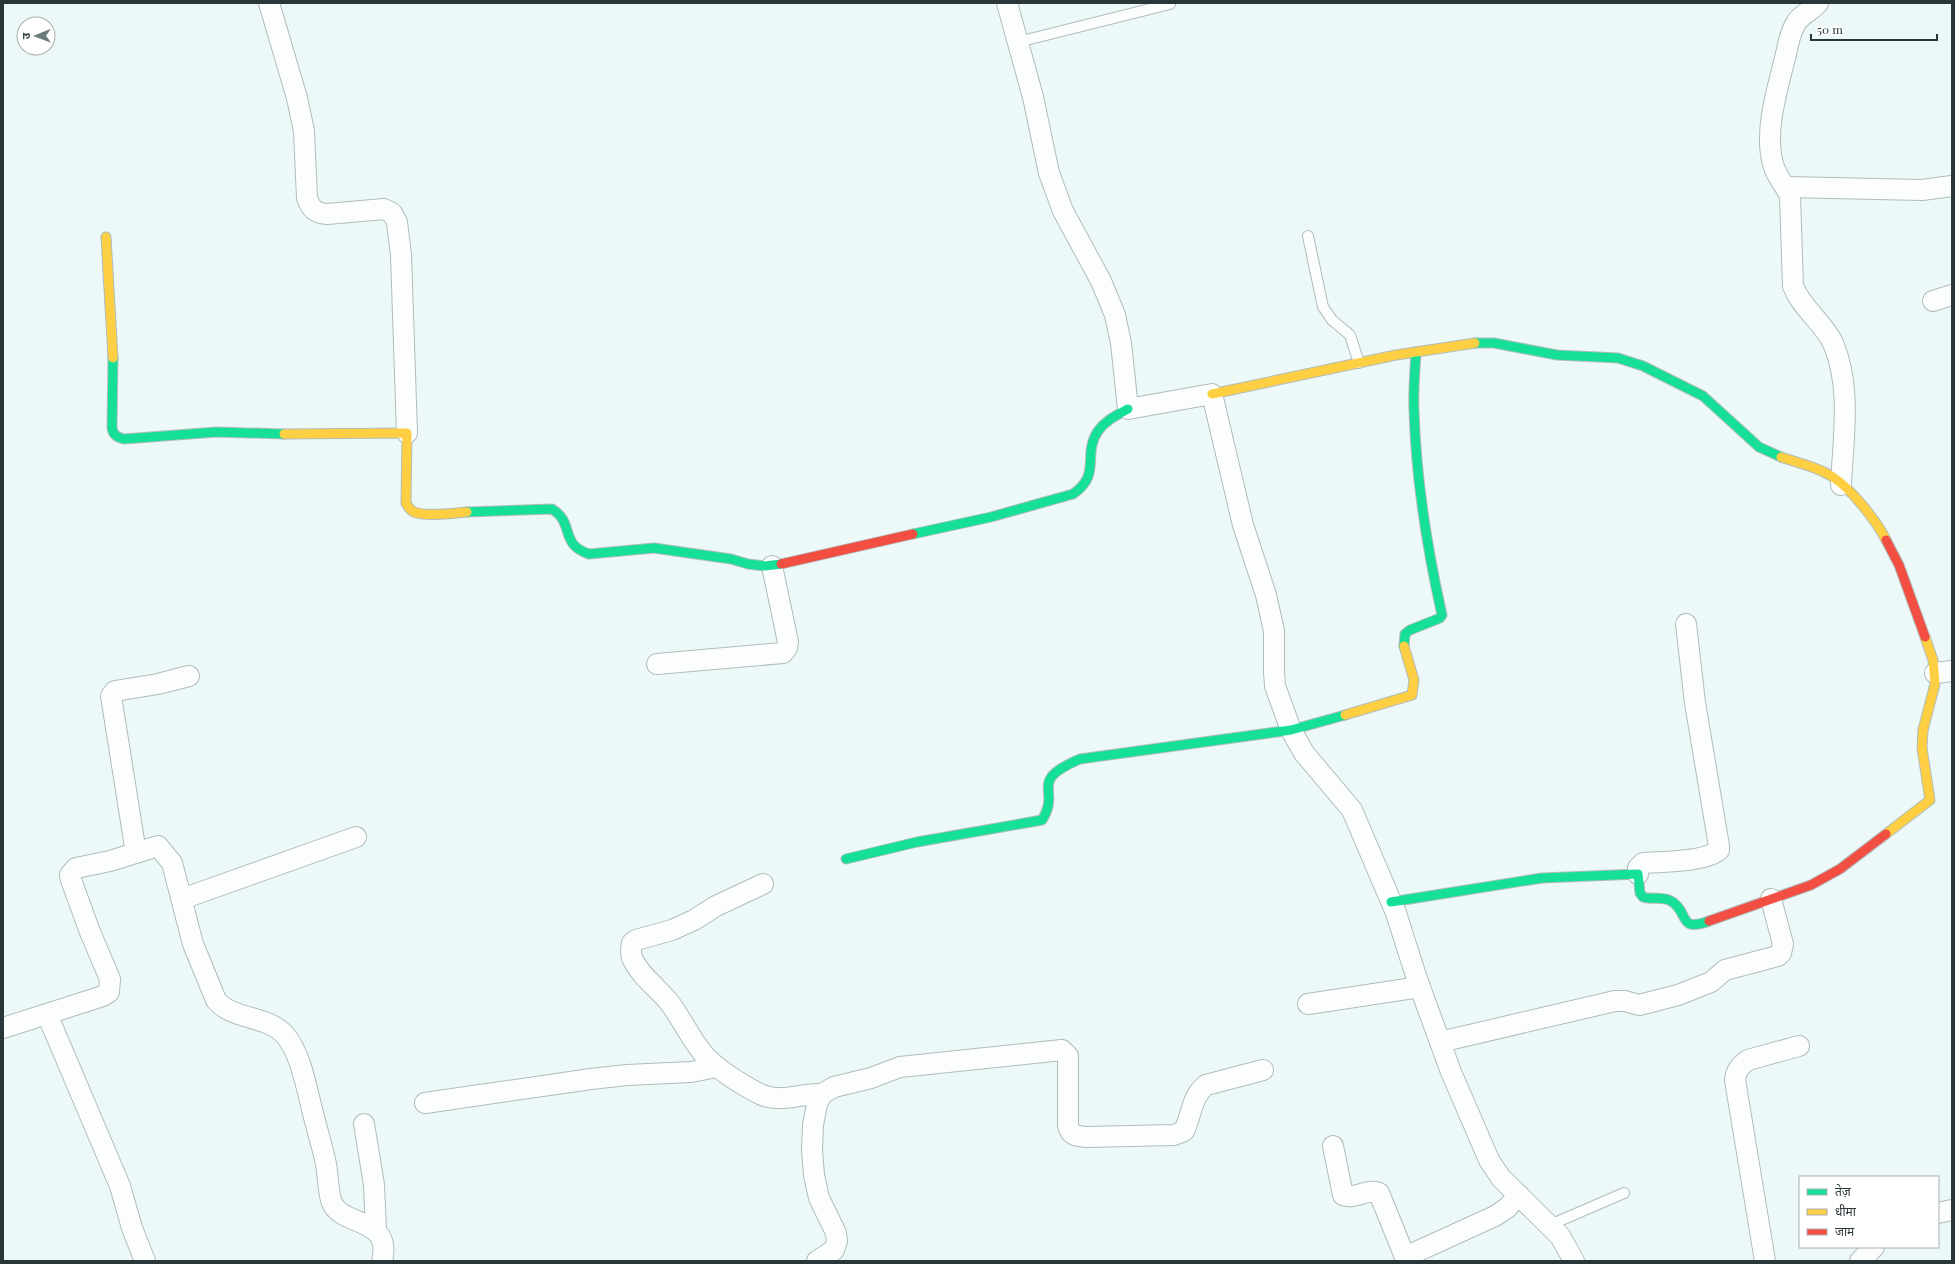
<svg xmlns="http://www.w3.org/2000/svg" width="1955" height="1264" viewBox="0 0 1955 1264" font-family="'Playfair Display','Noto Sans Devanagari',serif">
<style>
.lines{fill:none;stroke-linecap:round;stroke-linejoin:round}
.lane-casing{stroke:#b0bcbc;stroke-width:12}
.street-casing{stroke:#b0bcbc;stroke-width:22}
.fast-casing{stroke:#b0bcbc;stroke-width:11}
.slow-casing{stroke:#b0bcbc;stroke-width:11}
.jam-casing{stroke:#b0bcbc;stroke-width:11}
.lane{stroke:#fcfefe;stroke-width:10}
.street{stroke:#fcfefe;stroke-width:20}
.fast{stroke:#16e098;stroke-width:9}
.slow{stroke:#ffcf43;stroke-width:9}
.jam{stroke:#f24e42;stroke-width:9}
</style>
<rect width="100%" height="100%" fill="#edf8f9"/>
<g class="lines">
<g class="lane-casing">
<g id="lane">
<polyline points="1018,42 1170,4"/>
<polyline points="1308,236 1323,307 1332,320 1350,335 1359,363"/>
<polyline points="1550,1225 1624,1193"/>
</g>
</g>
<g class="street-casing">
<g id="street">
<path d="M269,3L297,98L304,131L307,198C311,209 315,213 327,214L384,209L392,213L397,222L401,255L407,433"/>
<polyline points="1007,3 1033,97 1049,173 1063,211 1101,281 1115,315 1121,343 1128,409 1212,394 1243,525 1266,595 1274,631 1274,671 1275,686 1291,730 1304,753 1352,810 1396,913 1417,979 1451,1072 1489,1160 1501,1178 1560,1236 1574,1261"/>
<path d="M1818,3C1812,11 1801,14 1796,23C1789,34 1788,47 1785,58C1777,91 1764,131 1773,164C1776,176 1785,185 1790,196L1793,286C1802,309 1823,322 1833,343C1852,387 1843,439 1841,485"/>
<polyline points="1786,187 1922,190 1952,186"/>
<polyline points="1933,301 1952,295"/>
<polyline points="657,664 783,653 787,648 788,642 772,566"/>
<polyline points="1935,673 1952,671"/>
<polyline points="136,853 111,696 115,691 158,684 189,676"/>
<path d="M1638,874V868L1643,863C1660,862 1706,862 1719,850V846L1695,703L1686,624"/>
<path d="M763,884L716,906L694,920L672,930L636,940L632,943C631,948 630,953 632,958C640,976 657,987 669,1002C683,1020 691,1041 707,1058C720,1071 745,1087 762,1095C781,1103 802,1093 822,1094"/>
<polyline points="182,899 356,837"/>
<polyline points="1308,1004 1420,987"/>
<polyline points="47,1014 120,1186 132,1228 145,1261"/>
<path d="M3,1028L103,996L109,992L110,979L90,932L71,880L70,875L76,868L110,861L158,846L172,863L193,944L216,1000C232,1020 267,1015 285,1035C302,1055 307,1092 314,1117C318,1133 323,1149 326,1164C328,1176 328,1189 331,1200C339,1228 393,1215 382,1261"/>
<polyline points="1440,1042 1615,1001 1625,1001 1639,1005 1678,995 1711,982 1725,970 1778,956 1781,953 1783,944 1771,899"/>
<polyline points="425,1103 591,1079 627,1075 691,1072 717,1067"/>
<polyline points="364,1124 374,1185 376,1230"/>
<path d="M1333,1146L1343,1195C1355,1200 1367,1188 1379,1193L1405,1257"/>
<polyline points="1938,1213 1952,1210"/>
<path d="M817,1261L834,1250L837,1241L836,1233L819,1198L814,1175L812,1150L813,1125L817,1104L822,1094L834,1087L871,1078L900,1067L1062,1050L1068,1056V1125C1070,1136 1076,1136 1087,1137L1174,1135L1184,1131C1192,1115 1191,1097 1206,1085L1263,1070"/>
<polyline points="1405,1261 1405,1257 1495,1216 1507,1208 1519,1195"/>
<path d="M1765,1261L1735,1080C1736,1070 1740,1066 1748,1060L1799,1046"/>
<polyline points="1860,1261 1874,1247"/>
</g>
</g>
<g class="fast-casing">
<g id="fast">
<polyline points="1475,343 1494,343 1557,355 1618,358 1643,366 1703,396 1759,447 1781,457"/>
<path d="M113,358L112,428C113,435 117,437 124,439L216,432L284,434"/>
<path d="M467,512L552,509C575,523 559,544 589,554L654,548L731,559L748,564L765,566L781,564"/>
<path d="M913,534L991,517L1073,494C1102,474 1082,455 1098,431C1106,420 1117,415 1128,409"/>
<path d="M1404,646L1405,634L1410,630L1440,618L1442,615C1427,548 1416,479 1414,410C1413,391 1415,371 1416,352"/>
<path d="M846,859L917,842L1042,820C1062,789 1026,782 1080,759L1291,730L1345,715"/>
<path d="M1391,902L1542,878L1638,874L1640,893L1643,897C1652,900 1663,896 1671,901C1690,912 1677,933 1709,921"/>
</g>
</g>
<g class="slow-casing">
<g id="slow">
<polyline points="106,237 113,358"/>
<polyline points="1212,394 1396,355 1475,343"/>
<path d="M284,434L407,433L406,503C408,507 410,510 414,512C426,517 454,513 467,512"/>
<path d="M1781,457C1798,463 1818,467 1833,477C1850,488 1877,521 1886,540"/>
<polyline points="1345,715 1412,695 1414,680 1404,646"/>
<polyline points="1886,834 1930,800 1922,748 1923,730 1935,684 1933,660 1925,637"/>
</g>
</g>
<g class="jam-casing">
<g id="jam">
<polyline points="1886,540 1899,565 1925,637"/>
<polyline points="781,564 913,534"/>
<polyline points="1709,921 1811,885 1840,869 1886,834"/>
</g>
</g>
<use href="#lane" class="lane"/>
<use href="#street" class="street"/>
<use href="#fast" class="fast"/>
<use href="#slow" class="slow"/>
<use href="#jam" class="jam"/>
</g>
<rect width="1955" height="1264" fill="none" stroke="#293738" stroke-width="8"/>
<rect x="1799" y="1176" width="140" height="72" fill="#ffffff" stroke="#a9afaf"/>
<rect x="1807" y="1189" width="20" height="6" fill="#16e098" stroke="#a9afaf"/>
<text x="1835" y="1196" font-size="12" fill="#293738">तेज़</text>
<rect x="1807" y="1209" width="20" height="6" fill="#ffcf43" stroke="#a9afaf"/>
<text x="1835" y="1216" font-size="12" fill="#293738">धीमा</text>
<rect x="1807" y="1229" width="20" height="6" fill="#f24e42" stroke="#a9afaf"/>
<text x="1835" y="1236" font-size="12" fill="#293738">जाम</text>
<g transform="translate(36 36) rotate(269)"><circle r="19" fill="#ffffff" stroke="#a9afaf"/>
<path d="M0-3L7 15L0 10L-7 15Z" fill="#6e7b7c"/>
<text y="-6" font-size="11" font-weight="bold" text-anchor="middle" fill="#293738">उ</text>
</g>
<path d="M1811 34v6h126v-6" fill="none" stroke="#293738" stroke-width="2"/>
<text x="1817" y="34" font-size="12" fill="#293738" stroke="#ffffff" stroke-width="3" paint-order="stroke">50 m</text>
</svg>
